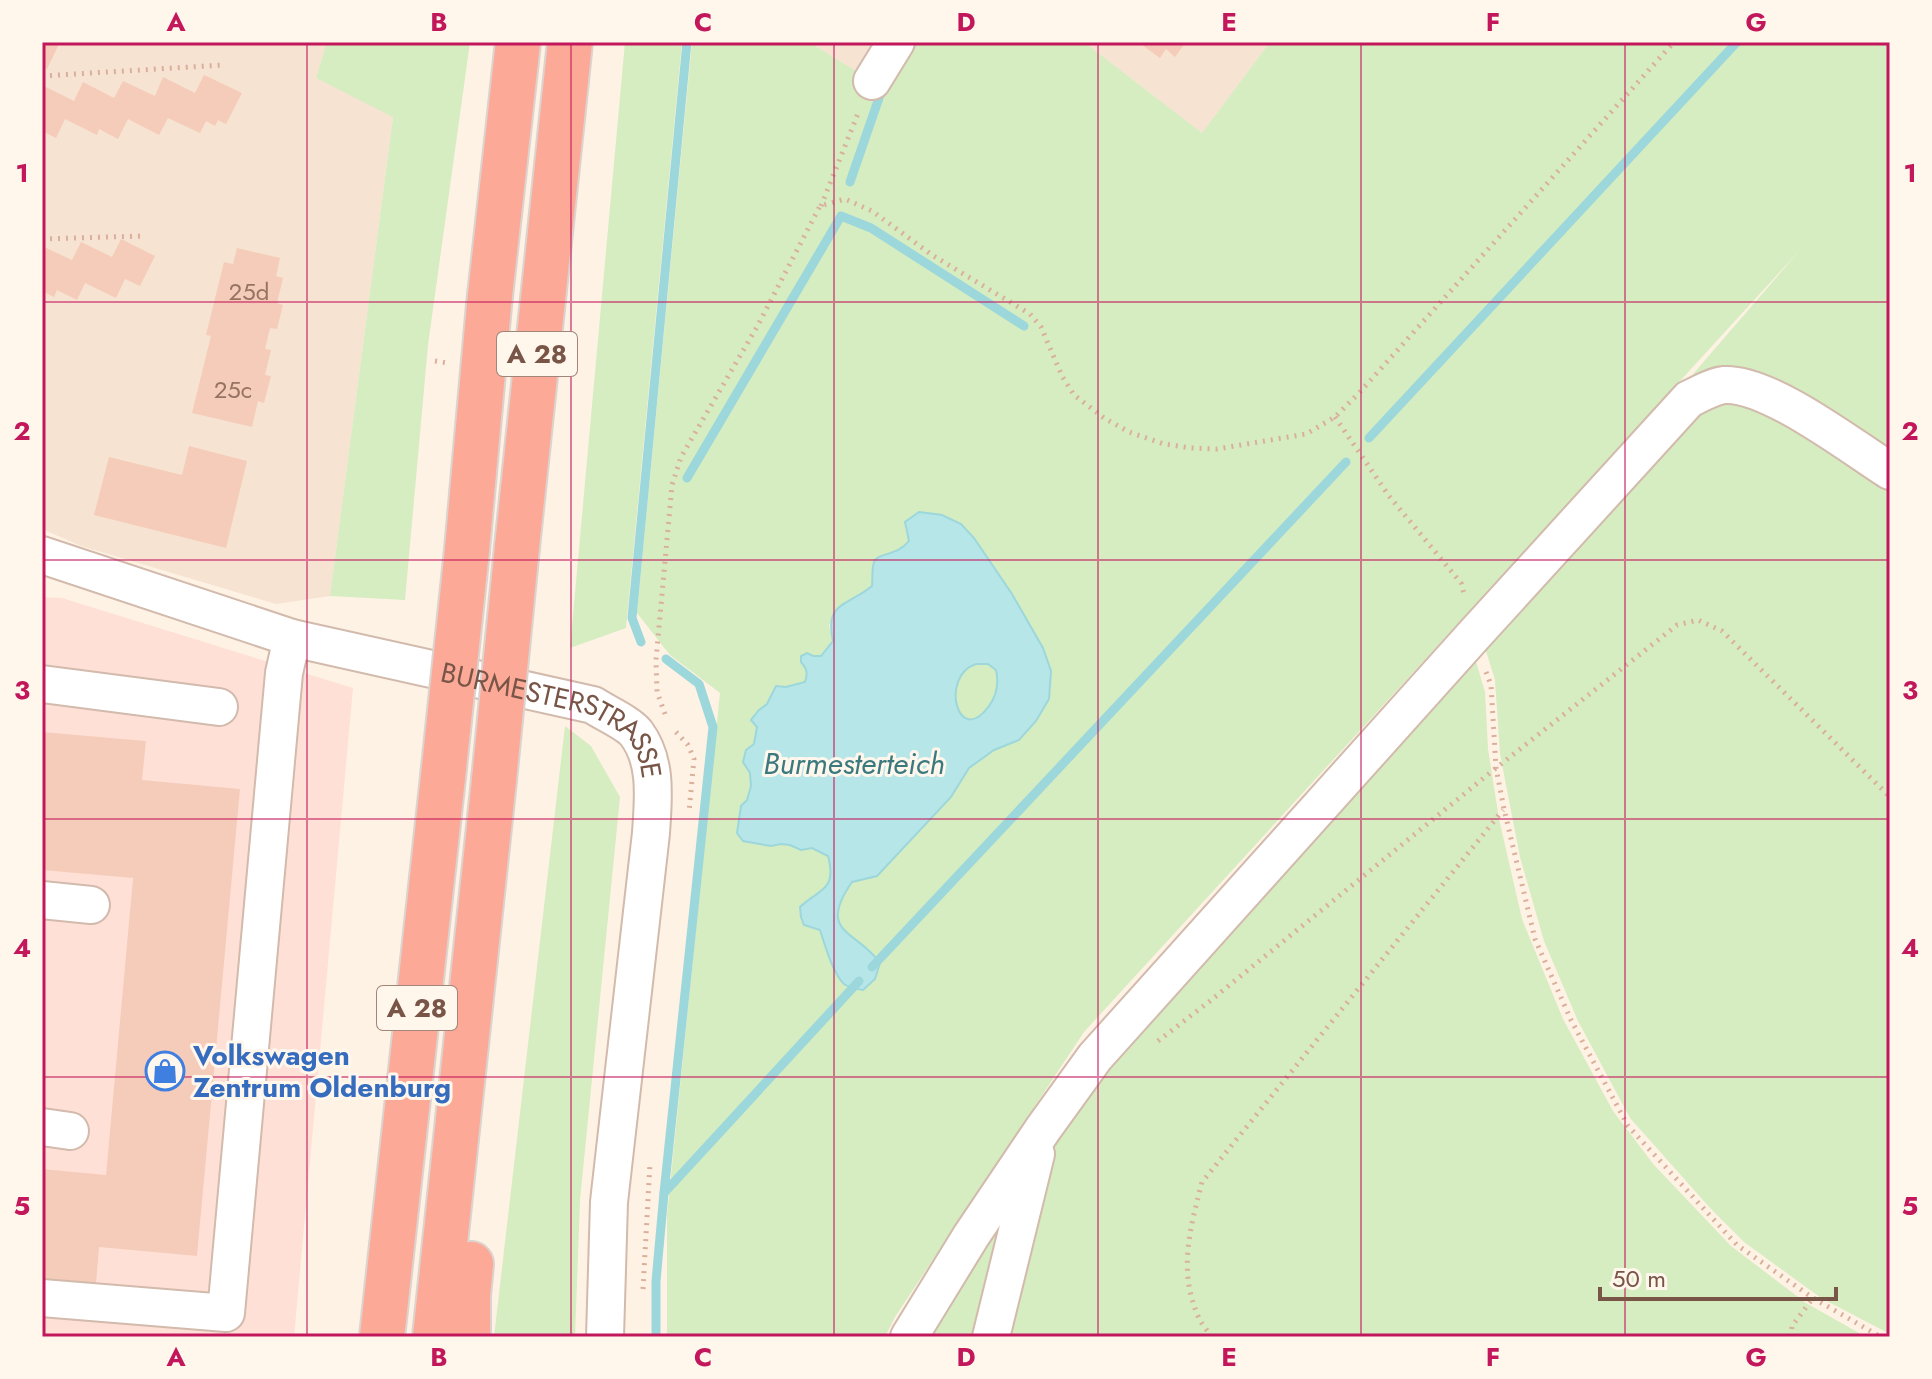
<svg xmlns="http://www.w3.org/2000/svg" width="1932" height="1379" viewBox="0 0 1932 1379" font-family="Jost,sans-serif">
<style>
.residential{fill:#f6e3d2}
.commercial{fill:#ffe0d7}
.green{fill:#d6ecc1;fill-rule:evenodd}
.water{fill:#b7e6e9;stroke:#9cd7db;stroke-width:2;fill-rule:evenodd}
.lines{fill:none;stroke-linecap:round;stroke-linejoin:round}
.stream{stroke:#9cd7db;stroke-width:9}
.building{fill:#f5ccba}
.minor-casing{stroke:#d2baac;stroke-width:40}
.highway-casing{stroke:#dcd3cf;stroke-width:48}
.path{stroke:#daaf9c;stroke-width:5;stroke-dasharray:2 6;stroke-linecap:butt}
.minor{stroke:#fff;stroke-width:36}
.highway{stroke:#fca997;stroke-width:44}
.highway-bridge-casing{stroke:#dcd3cf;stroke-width:48;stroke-linecap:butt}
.highway-bridge{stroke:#fca997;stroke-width:44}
.grid{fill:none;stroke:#c2185b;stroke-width:2;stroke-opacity:0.55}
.labels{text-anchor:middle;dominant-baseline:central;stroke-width:6;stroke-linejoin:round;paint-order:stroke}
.number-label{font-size:24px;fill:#977364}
.shield{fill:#fff6ec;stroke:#a08578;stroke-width:2}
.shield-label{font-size:26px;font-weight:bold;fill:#785547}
.street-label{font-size:28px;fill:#785547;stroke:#fff6ec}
.shop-label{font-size:28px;font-weight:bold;fill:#366cbe;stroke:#fff6ec;text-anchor:start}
.water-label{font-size:30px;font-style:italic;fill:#3a797e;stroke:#fff6ec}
.neatline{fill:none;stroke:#c2185b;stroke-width:3}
.grid-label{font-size:26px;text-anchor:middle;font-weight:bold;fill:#c2185b}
</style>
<rect width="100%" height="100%" fill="#fef2e4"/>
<g class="residential">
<polygon points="42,42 327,42 316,78 393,116 330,596 276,604 81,546 42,529"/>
<polygon points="809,42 896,42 872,81"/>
<polygon points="1084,42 1270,42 1202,133"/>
</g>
<polygon class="commercial" points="42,597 62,598 353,688 294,1337 42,1337"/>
<g class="green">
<polygon points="327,42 470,42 428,345 405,600 330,596 393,117 316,78"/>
<polygon points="625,42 682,42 626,628 570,648"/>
<path d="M692,42H809L872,81L896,42H1084L1202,133L1270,42H1890V1334L1821,1298L1744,1242L1711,1209L1630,1118L1578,1021L1544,941L1520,857L1500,754L1495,680L1482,638L1472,648L1485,692L1488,749L1499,819L1522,919L1563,1019L1613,1111L1654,1165L1731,1246L1806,1303L1866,1337H923L1101,1060L1800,250L1084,1032L895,1317L885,1337H667V1215L720,693L670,655L637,613ZM942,515L961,524L974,538L1012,594L1043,648L1051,671L1045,704L1036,721L1019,740L994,750L969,768L950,797L877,876L852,882C825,922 841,930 873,953L875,979L863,990L826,950L820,930L805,925L808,901C830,891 834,878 828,856L812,847L801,850L790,845L781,844L771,846L737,832L741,806L747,800L751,786L750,773L743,762L754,744L759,710L767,704L776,686L786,687L805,682L808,674L806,668L813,656H821L833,641L829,625L847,601L859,598L872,586L873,564C886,553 897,555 909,541L905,528Z"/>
<path d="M976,664H988L996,670C999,683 997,695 989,706C962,741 948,698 960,674C964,668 970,666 976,664Z"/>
<polygon points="565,726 591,746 620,797 580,1200 575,1337 494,1337"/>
</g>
<path class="water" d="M919,512L942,515L961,524L974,538L1012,594L1043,648L1051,671L1049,699L1036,721L1019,740L994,750L969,768L951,797L877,876L852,882C816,934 857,930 880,963L875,979L863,990C856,989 850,988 844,984C833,974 825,945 820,930L804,925L801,917L800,907C821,888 837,890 828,856L812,848L801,850L790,845L781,844L771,846L743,841L737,833L741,806L747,800L751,786L750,773L743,762L746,750L754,744L757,727L751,720L759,710L767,704L776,686L786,687L805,682C808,673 807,669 801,662V656L807,653L813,656H821L833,641C824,602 848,606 872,586C873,580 871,566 875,560C880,553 898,555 909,541L905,522ZM976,664H988L996,670C999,683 997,695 989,706C958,749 939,676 976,664Z"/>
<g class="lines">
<g class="stream">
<polyline points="850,182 880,95"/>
<polyline points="1369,438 1737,42"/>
<polyline points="687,478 841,216 871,228 1024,326"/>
<polyline points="641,642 632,618 687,42"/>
<polyline points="872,967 1346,462"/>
<polyline points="664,1193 859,981"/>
<polyline points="656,1337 656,1281 664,1193 713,727 699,684 666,659"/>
</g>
</g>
<g class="building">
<polygon points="42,42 60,42 47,69 42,66"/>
<polygon points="1138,42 1186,42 1175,57 1166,49 1160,58"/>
<polygon points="204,75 242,93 226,124 218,120 215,126 206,121 200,133 168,118 159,135 128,119 118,139 99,129 97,135 65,119 56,138 44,132 42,137 42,85 74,101 83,82 114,98 123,81 155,96 163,77 195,93"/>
<polygon points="121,239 155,256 140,286 125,279 116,298 85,283 77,300 57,290 54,297 42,291 42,246 72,260 81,242 112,257"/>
<polygon points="237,248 280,258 276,276 283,278 277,303 283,305 277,329 270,328 265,349 271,350 265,375 271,376 264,403 258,401 252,427 192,413 211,336 206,335 224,262 233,264"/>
<polygon points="189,446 247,461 226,548 94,515 109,457 182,475"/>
<polygon points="42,732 146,741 142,780 240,789 197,1256 99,1247 96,1284 42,1279 42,1169 106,1175 133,878 42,870"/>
</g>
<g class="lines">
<g class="minor-casing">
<g id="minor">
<polyline points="872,81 896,42"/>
<path id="s1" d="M42,555L292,638L593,705C605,713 628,723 636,733C658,762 653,800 651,833L609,1202L605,1337"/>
<polyline points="42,684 219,707"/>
<polyline points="42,900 91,905"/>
<polyline points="42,1127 70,1131"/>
<polyline points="42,1298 226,1313 284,673 292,638"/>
<path d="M909,1337L971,1236L1043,1129L1095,1057L1474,635L1689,399C1700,394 1713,386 1724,385C1768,382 1852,447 1890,471"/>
<polyline points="991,1337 1036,1154"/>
</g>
</g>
<g class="highway-casing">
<g id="highway">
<polyline points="517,547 570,42"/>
<polyline points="467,550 489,305 518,42"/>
<polyline points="382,1337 443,777"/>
<polyline points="435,1337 494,780"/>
<polyline points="468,1337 468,1295 471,1264"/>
</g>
</g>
<g class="path">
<polyline points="42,76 223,65"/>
<polyline points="821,206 859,111"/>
<polyline points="42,239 143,236"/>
<polyline points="435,361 447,363"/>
<polyline points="1335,417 1389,496 1461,583 1465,597"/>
<polyline points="1486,672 1491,685 1496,768 1504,809 1535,939 1571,1020 1628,1126 1737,1245 1813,1298 1881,1337"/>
<polyline points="665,714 657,692 656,660 672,485 681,457 758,325 820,206 845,199 872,211 932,255 1030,314 1041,327 1062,376 1074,395 1104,418 1129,432 1164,444 1191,448 1217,449 1306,434 1335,417 1359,393 1674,42"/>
<polyline points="676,732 688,745 694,759 689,812"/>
<polyline points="1158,1041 1210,1001 1496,768 1677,625 1698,620 1722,631 1890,797"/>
<polyline points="643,1289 650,1164"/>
<path d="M1212,1337C1207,1330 1201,1324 1198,1316C1178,1270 1190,1229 1202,1182L1503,810"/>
<polyline points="1791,1337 1792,1326 1813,1298"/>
</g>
<use href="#minor" class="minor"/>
<use href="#highway" class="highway"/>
<g class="highway-bridge-casing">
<g id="highway-bridge">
<polyline points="443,777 467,550"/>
<polyline points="494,780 517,547"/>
</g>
</g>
<use href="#highway-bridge" class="highway-bridge"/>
</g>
<path class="grid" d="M307,42V1337M571,42V1337M834,42V1337M1098,42V1337M1361,42V1337M1625,42V1337M42,302H1890M42,560H1890M42,819H1890M42,1077H1890"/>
<defs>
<g id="shop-ring" transform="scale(2)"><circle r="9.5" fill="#fff6ec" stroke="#3f7fe0" stroke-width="1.5"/><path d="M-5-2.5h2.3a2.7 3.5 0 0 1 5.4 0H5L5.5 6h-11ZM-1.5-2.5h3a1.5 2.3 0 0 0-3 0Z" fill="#3f7fe0"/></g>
</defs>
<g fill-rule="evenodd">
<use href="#shop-ring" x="165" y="1071"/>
</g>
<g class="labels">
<g class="number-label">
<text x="249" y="291">25d</text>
<text x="233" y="389">25c</text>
</g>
<g class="shield">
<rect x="497" y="332" width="80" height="44" rx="6"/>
<rect x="377" y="986" width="80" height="44" rx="6"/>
</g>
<g class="shield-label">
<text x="537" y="354">A 28</text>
<text x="417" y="1008">A 28</text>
</g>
<g class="street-label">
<text stroke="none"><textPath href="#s1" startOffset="544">BURMESTERSTRASSE</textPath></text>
</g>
<g class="shop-label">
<text x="193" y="1055">Volkswagen<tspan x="193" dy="32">Zentrum Oldenburg</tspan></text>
</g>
<g class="water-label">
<text x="854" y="763">Burmesterteich</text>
</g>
</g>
<rect width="1932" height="1379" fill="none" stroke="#fff6ec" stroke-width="88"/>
<path d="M1600 1287v12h236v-12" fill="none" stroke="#785547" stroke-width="4"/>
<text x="1612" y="1287" font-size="24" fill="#785547" stroke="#fff6ec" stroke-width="6" paint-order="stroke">50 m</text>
<rect x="44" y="44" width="1844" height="1291" class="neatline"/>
<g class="grid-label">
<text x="176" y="31">A</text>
<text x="439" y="31">B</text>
<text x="703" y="31">C</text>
<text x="966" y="31">D</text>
<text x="1229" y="31">E</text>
<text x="1493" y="31">F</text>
<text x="1756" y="31">G</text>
<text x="22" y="182">1</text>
<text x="1910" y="182">1</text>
<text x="22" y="440">2</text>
<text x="1910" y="440">2</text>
<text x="22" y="699">3</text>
<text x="1910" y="699">3</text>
<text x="22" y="957">4</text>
<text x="1910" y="957">4</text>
<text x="22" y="1215">5</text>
<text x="1910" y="1215">5</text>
<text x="176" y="1366">A</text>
<text x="439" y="1366">B</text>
<text x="703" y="1366">C</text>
<text x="966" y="1366">D</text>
<text x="1229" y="1366">E</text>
<text x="1493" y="1366">F</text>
<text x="1756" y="1366">G</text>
</g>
</svg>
